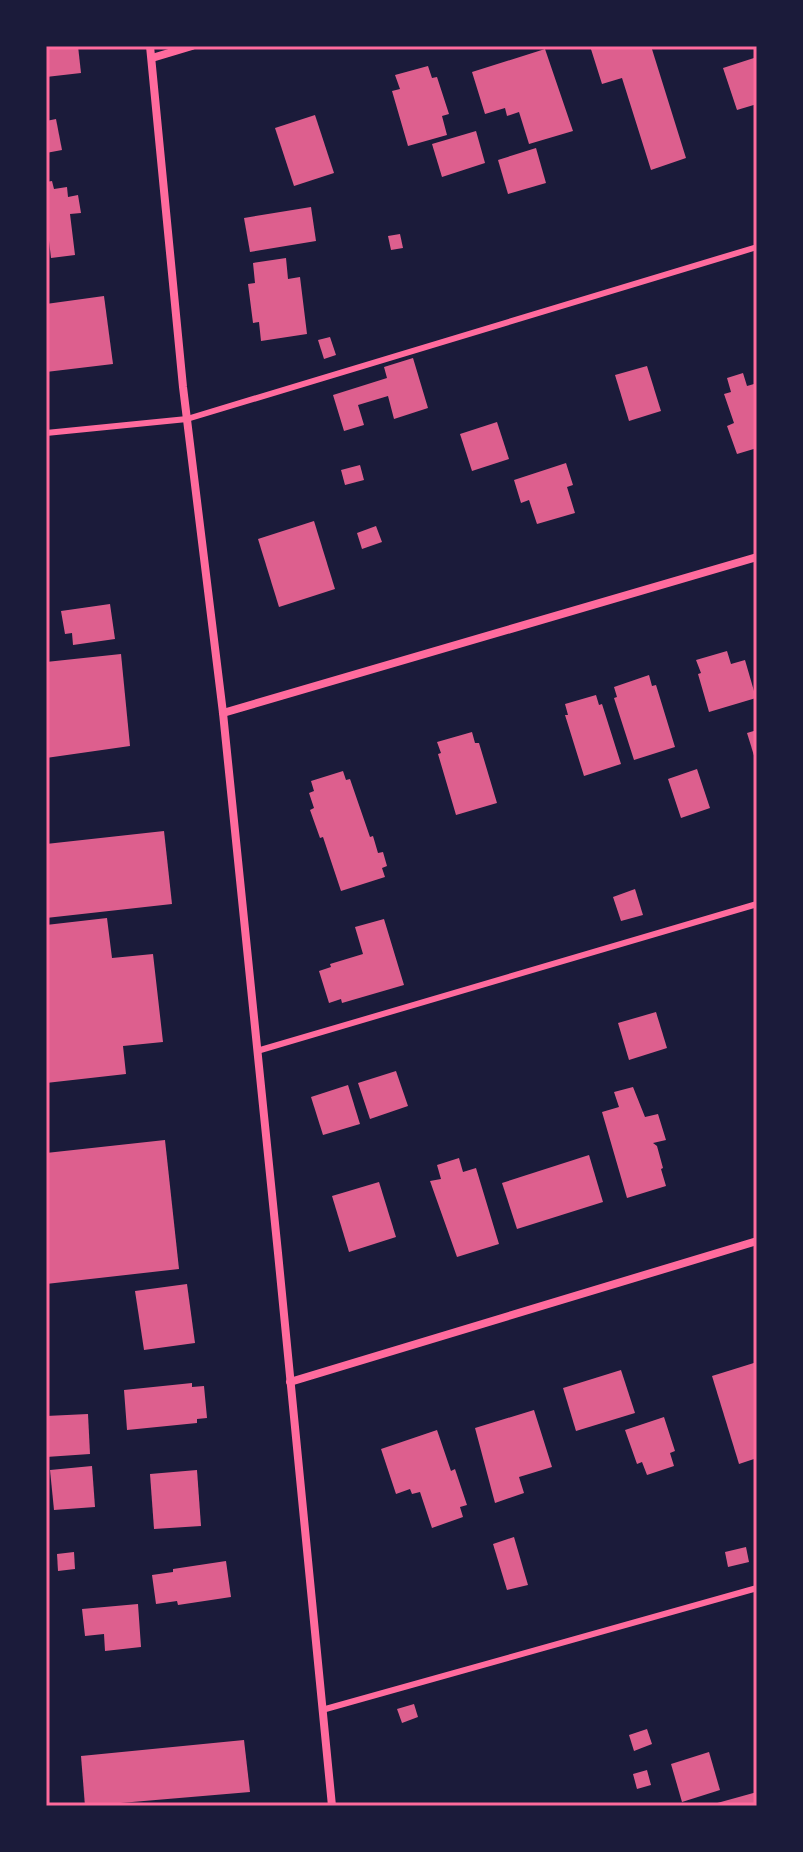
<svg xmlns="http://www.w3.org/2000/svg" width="803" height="1852" viewBox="0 0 803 1852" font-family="'IBM Plex Sans',sans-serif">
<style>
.building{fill:#dd5f8e}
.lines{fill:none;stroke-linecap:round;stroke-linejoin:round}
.service{stroke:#ff6b9d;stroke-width:6}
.minor{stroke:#ff6b9d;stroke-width:8}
.neatline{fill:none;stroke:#ff6b9d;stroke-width:3}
</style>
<rect width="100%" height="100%" fill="#1b1b3a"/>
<g class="building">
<polygon points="46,46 78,46 81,73 46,77"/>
<polygon points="590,46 651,46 686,158 651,170 622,78 602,84"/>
<polygon points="545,49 573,131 529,144 519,112 507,116 505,108 485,114 472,72"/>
<polygon points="757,57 757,104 737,110 723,68"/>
<polygon points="428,66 432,78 437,77 449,114 442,116 447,135 408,146 392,91 400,89 395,75"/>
<polygon points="315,115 334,173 294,186 275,128"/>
<polygon points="56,119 62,150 46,153 46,121"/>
<polygon points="476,131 485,163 442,177 432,144"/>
<polygon points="536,148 546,183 508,194 498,160"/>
<polygon points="52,181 54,189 67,187 68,197 78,195 81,213 70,214 75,255 51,258 48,232 46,233 46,182"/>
<polygon points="311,207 316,241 250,252 244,218"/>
<polygon points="400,234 403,248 391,250 388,236"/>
<polygon points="286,258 288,279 300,277 307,334 261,341 259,322 253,323 248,284 255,283 253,263"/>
<polygon points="104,296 113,364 46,372 46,304"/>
<polygon points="330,337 336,355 324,359 318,340"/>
<polygon points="413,358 428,408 394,419 388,396 358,405 364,425 344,431 333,395 387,378 384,367"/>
<polygon points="647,366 661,411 629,421 615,375"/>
<polygon points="743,373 747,386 754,384 757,392 757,448 737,454 727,426 734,423 724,394 731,392 727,378"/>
<polygon points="497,422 509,459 472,471 460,434"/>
<polygon points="566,463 573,485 567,487 575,513 537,524 529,500 521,503 514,480"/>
<polygon points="360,465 364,480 345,485 341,470"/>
<polygon points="314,521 335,589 279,607 258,539"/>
<polygon points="376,526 382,542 362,549 357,533"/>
<polygon points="110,604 115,639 73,645 72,633 65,634 61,611"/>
<polygon points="727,651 731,664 745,660 756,698 709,712 698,674 701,673 696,660"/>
<polygon points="121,654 130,746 46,758 46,662"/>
<polygon points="649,675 652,686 656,685 675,747 634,760 614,698 617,697 614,687"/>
<polygon points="596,695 599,705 602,704 621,764 584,776 565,715 568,715 565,704"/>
<polygon points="757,730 757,762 756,762 747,733"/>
<polygon points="472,732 475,743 479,743 497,803 456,815 438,754 441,753 437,742"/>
<polygon points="697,769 710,808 681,818 668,779"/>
<polygon points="343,771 346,780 350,779 370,837 373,836 378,853 383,852 387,866 382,868 385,877 341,891 323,837 320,838 310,810 314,808 309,793 314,791 311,781"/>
<polygon points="164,831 172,904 46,918 46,844"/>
<polygon points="635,889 643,915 621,921 613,897"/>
<polygon points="107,918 112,958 153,954 163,1042 123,1046 126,1074 46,1083 46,925"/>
<polygon points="384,919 404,985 342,1003 341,999 329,1003 319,971 331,967 330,964 363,954 355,927"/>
<polygon points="656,1012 667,1048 629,1060 618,1023"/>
<polygon points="396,1071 408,1106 370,1119 358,1083"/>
<polygon points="348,1085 360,1124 323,1135 311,1097"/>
<polygon points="633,1087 645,1117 658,1114 666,1140 653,1143 657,1146 663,1168 661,1169 666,1186 627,1198 602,1112 619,1107 614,1092"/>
<polygon points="165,1140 179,1269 46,1284 46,1153"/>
<polygon points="589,1155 603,1202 517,1229 502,1183"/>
<polygon points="459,1158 463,1172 476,1168 499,1244 457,1257 430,1181 441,1179 437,1165"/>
<polygon points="379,1182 396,1237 349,1252 332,1196"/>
<polygon points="187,1284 195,1343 144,1350 135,1291"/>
<polygon points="757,1362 757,1458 739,1464 712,1376"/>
<polygon points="621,1370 635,1413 576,1431 563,1388"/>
<polygon points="192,1383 192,1387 204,1386 207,1418 197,1419 197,1423 127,1430 124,1390"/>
<polygon points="534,1410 552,1467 519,1477 524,1493 495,1503 475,1428"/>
<polygon points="88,1414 90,1454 46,1457 46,1416"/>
<polygon points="664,1417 675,1451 670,1453 674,1466 647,1475 642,1462 637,1464 625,1430"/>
<polygon points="437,1430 451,1471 455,1469 467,1505 460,1507 463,1517 432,1528 420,1492 412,1494 410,1489 396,1494 381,1449"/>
<polygon points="92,1466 95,1507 54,1510 50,1470"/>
<polygon points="197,1470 201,1526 154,1529 150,1474"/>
<polygon points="514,1537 528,1585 507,1590 493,1544"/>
<polygon points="746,1547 749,1562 728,1567 725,1552"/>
<polygon points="74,1552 75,1569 58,1571 57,1554"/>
<polygon points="226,1561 231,1597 178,1605 177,1601 156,1604 152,1575 173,1572 173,1569"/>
<polygon points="138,1604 141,1647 105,1651 104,1634 85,1636 82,1609"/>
<polygon points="414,1704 418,1717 402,1723 397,1709"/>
<polygon points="647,1729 652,1744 634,1751 629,1735"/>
<polygon points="244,1740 250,1792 85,1806 81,1756"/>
<polygon points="709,1752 720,1790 682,1802 671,1764"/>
<polygon points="647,1770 651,1785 637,1789 633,1774"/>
<polygon points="757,1792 757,1806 710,1806 710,1805"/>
</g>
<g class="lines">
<g class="service">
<polyline points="46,433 187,419 757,247"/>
<polyline points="257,1051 757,904"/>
<polyline points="322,1710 757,1588"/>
</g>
<g class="minor">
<polyline points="150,46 183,387 223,713 278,1253 332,1806"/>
<polyline points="152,58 192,46"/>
<polyline points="223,713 757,557"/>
<polyline points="290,1382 757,1241"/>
</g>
</g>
<rect width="803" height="1852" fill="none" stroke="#1b1b3a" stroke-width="96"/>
<rect x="48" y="48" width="707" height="1756" class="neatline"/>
</svg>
